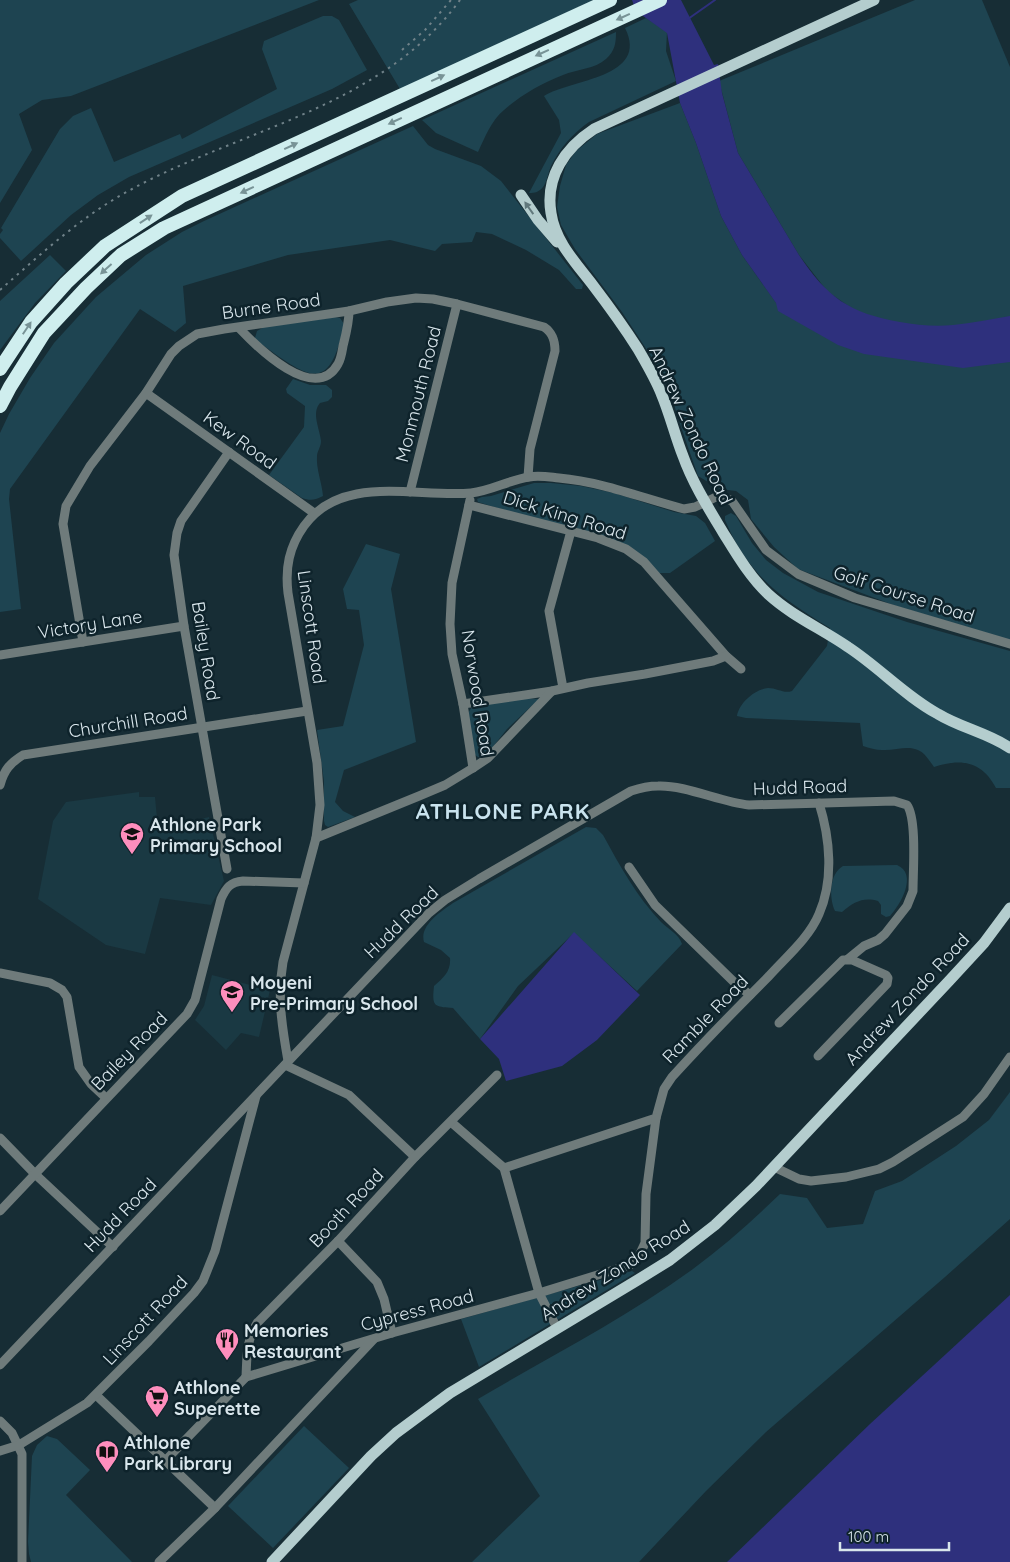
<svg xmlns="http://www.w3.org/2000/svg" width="1010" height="1562" viewBox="0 0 1010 1562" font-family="Quicksand,sans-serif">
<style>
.built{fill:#1a3943}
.green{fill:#1e4451}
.water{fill:#2e307d}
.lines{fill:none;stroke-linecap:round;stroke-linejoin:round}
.stream{stroke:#2e307d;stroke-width:2}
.minor{stroke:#6f7b7b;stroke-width:9}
.major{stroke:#b4cdce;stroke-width:11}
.highway{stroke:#cfeeee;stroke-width:14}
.rail{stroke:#708289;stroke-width:2;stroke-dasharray:2.5 5;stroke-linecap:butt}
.oneway{fill:#789396}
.oneway2{fill:#61787c}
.labels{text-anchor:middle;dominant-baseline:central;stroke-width:5;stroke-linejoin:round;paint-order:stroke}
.street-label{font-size:18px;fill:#d9e6ec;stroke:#0e232b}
.poi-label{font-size:18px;font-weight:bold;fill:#d9e6ec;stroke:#0e232b;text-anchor:start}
.district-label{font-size:22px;font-weight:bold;letter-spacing:1px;fill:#c9e3ee;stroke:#0e232b}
</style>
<rect width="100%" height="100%" fill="#172d35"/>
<g class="built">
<polygon points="139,792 139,797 155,797 158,829 209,817 224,881 211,905 160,898 145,954 106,945 38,899 53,821 66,802"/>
<polygon points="212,975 270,990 259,1037 241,1033 226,1050 195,1020 204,1006"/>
</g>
<g class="green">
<polygon points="0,0 319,0 71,96 42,100 19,114 32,150 0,203"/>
<polygon points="358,0 594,0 400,89 349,4"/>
<polygon points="915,0 982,0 1010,67 1010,324 929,329 891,323 854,310 827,291 799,255 738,153 719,81"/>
<polygon points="323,16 332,16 339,20 367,70 332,89 129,177 98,195 71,215 21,261 0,238 0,234 3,230 1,228 60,129 73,116 91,108 114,162 180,134 182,139 277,89 262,49 264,41"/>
<path d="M646,18L667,32L666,51L676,81L589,122C572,134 560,148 551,166C548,173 547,182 543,187C539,192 535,193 529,193L561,133L559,120L544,96C571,79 650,78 625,28Z"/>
<path d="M616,32C616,43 615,51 606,59C595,69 577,69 563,75C542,83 521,95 504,110C491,121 485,137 478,152L436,133L422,120Z"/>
<polygon points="680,103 696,143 721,216 742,255 779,307 1010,360 1010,640 896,606 798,569 774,547 751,519 748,500 736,491 720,489 698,476 682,430 666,379 622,312 575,249 561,225 557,207 560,186 566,165 576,151 597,134"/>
<polygon points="413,126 428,145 435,149 481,166 501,181 583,285 582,289 576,289 559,270 526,250 492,234 476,232 472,242 442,244 435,251 390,240 288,255 183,286 186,323 175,332 140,309 10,489 9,499 21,609 0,612 0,433 9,414 30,378 54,343 96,297 146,255 182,232 204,221"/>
<polygon points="50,255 66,271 35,303 0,350 0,301"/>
<path d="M335,317L340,318L344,324C329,400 305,374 258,342L255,338L257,331L264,327Z"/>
<path d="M293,379L310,385H326L332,390V397L328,401L320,403C311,413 320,429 321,441C321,447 317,451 317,456C316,469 322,483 323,496C316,500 310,501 302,498L269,475L304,427L305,406L287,393L286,389Z"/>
<polygon points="534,483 551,483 581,486 614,493 674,512 696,516 705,523 715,541 670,573 658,573 634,550 478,502 477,499 482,497 491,496"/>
<path d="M731,513L736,516L752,543L766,560L783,573L818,592L907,622L1010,651V788H996C982,761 961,758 934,767C931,763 928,758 924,754C911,743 898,751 882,750C876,750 869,748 863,746L860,723L746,718L737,716C739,703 755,689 768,688C777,688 784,694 792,691L827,646L830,628C781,598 748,575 725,520V516Z"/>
<polygon points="366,544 400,554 391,589 416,742 344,770 335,802 343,811 355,817 328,827 325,825 324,821 324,781 317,730 343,726 364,645 359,610 347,609 343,589"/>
<polygon points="523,698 539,699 507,729 488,753 482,757 478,757 475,755 468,713 472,707"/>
<path d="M586,827L596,828L603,835C620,866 637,897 661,922C668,929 679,934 682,944L637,991L574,933L518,986L480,1039L453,1008C433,1007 432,1006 434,986C444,977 451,971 450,958L441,950L424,942C419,925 442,911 453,903Z"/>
<path d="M897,865C918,874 901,904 890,916L886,917L881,914V905L878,901C863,897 854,902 842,912L835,911C829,898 829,874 843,866Z"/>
<path d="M1010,1092V1219L945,1277L766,1432L706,1491L639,1562H472L540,1496L478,1399C549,1357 626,1318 693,1269C724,1246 752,1221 780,1194L807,1198L827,1228L863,1224L875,1191L902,1181L956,1146L989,1120Z"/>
<polygon points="632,1271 635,1273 479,1367 461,1319"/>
<polygon points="304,1426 349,1468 273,1548 228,1506"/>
<polygon points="47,1436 57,1439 90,1470 66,1495 132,1562 31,1562 29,1554 28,1542 32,1456 37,1445"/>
</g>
<g class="water">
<path d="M632,0H681L714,65L718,64L722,93L738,153L799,255C827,297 849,313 900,322C917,325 936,327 953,325C972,323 991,319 1010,316V362L963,368L864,354L838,345L778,311L776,303L742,255L721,216L696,143L680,103L667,33L636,11Z"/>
<polygon points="574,932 640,995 597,1040 562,1066 506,1081 499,1059 480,1039"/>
<polygon points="1010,1295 1010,1562 727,1562 870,1424"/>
</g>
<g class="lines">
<polyline class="stream" points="688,19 715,0"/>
<g class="minor">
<path d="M239,328C257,347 315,405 338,364C341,359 342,352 343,346C346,334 349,323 349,311"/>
<polyline points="146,393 314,513"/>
<polyline points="410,492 457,304"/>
<polyline points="470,500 452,583 450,624 452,654 463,704 473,768"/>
<polyline points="469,505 598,538 626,549 644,562 726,656 741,669"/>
<path d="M83,642L63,524L66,506L90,466L146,393L171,354L179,346L197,334L224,329L349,311L387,302L416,298L433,299L457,304L544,327C553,333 555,341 555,351L530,449L528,477"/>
<polyline points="0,655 184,626"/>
<polyline points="563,688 549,611 571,531"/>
<polyline points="463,704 552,691 588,683 645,674 713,661 726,656"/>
<path d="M0,785C4,770 10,763 23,755L307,711"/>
<polyline points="316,838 419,796 445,785 473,768 488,758 552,691"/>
<polyline points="629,867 655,905 734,982 750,995"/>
<polyline points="227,869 184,626 174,555 177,533 181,521 229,452"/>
<polyline points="0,973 50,983 62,990 67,997 79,1067 91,1084 106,1098"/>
<polyline points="779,1023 843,960 852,960 886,975 888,978 887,984 818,1056"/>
<path d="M288,1061C282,1027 277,996 283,962L316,838L320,805L317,763L288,593C285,568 289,547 304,526C342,473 416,498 471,493C491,491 509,480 529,477C539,475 549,477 559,478C603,482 642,498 684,509L695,507L716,497L725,498L732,501L766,550L798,574L855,598L1010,644"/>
<polyline points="285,1065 349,1095 415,1157"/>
<polyline points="451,1122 504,1168 539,1293 557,1328"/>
<polyline points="0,1138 35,1174 113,1247"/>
<polyline points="774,1167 799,1179 811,1181 846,1177 879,1169 893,1162 963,1117 984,1094 1010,1057"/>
<path d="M504,1168L656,1118L664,1089L672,1077C703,1043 736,1009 769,976C786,957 809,938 819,914C834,880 830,838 819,803"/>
<path d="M0,1211L187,1014L195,1000L221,899C226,888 230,882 243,881L304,883"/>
<polyline points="338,1241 377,1282 384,1299 392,1333"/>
<path d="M0,1365L429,913L445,900L479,879L631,791C640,788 649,786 658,786C686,785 720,802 749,805L894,801L907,805C917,819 913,871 913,891L907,906L885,934L878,940L864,946L848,959"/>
<polyline points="246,1377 392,1333 539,1293 630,1265 638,1258 645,1243 646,1194 656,1118"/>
<path d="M246,1377C247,1356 246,1341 257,1323L338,1241L415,1157L497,1075"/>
<polyline points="96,1395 215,1508"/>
<polyline points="0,1421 12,1433 22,1454 22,1562"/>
<polyline points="0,1451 19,1445 87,1403 149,1341 194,1293 203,1281 215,1251 256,1096"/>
<polyline points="165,1461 246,1377"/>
<polyline points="159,1562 215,1508 374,1339"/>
</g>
<g class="major">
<path d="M874,0L594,129C565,148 545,177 551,213C555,241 575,262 592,284C608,305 624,327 638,349C646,363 655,378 661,393C670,414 675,436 683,456C693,484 709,509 724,534C737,555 750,577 768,594C792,616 822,629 848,647C880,668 905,696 938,714C961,728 988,733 1010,748"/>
<polyline points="521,195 538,220 557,242"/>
<polyline points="272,1562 371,1456 396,1433 450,1393 636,1281 670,1260 715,1225 756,1186 949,981 984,943 1010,908"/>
</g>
<g class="highway">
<polyline points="0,369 31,322 66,283 105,246 182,196 610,0"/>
<polyline points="0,406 10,387 44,333 86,288 121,255 164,228 660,0"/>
</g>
<g class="rail">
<polyline points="402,50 425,30 451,0"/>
<path d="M0,290C42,253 83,215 132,189C242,129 382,107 460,0"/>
</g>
</g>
<defs><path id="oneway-solid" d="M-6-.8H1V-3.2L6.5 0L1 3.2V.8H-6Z" transform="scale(1.25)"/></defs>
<g class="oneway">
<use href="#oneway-solid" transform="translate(623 17) rotate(156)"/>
<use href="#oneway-solid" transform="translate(542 53) rotate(156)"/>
<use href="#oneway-solid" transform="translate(438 78) rotate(-25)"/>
<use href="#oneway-solid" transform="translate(395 121) rotate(155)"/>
<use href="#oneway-solid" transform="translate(291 146) rotate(-25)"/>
<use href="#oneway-solid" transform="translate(247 190) rotate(155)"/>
<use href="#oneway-solid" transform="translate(146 219) rotate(-34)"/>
<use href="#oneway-solid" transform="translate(106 269) rotate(138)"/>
<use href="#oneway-solid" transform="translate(27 328) rotate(-56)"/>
</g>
<use class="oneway2" href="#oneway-solid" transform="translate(529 208) rotate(-125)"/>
<defs>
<g id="school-pin" transform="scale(1.25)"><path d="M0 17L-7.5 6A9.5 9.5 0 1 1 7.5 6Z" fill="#fe8ebd" stroke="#0e232b"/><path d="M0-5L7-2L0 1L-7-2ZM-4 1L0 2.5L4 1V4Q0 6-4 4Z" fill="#111"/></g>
<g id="restaurant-pin" transform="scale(1.25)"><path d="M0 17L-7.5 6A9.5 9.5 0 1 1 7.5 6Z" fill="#fe8ebd" stroke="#0e232b"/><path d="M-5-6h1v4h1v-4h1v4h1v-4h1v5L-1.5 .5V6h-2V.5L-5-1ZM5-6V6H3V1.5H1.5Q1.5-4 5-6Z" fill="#111"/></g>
<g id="supermarket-pin" transform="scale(1.25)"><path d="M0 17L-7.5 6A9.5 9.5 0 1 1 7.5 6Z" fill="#fe8ebd" stroke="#0e232b"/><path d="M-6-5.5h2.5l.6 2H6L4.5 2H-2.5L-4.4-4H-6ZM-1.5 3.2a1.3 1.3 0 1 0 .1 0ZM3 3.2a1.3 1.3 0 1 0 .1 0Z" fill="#111"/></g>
<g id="library-pin" transform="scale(1.25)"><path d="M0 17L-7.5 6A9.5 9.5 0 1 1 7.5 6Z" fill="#fe8ebd" stroke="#0e232b"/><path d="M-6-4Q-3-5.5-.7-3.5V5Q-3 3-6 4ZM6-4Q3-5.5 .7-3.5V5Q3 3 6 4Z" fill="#111"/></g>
</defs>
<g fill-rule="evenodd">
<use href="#school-pin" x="132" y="834"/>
<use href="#school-pin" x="232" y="992"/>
<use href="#restaurant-pin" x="227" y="1340"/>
<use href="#supermarket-pin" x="157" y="1397"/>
<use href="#library-pin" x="107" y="1452"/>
</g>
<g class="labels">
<g class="street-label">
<text transform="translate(271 306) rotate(-8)">Burne Road</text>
<text transform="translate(418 394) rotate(-76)">Monmouth Road</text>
<text transform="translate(691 425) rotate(65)">Andrew Zondo Road</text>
<text transform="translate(240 440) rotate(36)">Kew Road</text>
<text transform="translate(565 515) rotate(17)">Dick King Road</text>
<text transform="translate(904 594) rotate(18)">Golf Course Road</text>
<text transform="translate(90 624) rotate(-9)">Victory Lane</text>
<text transform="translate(312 627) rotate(82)">Linscott Road</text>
<text transform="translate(206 651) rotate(81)">Bailey Road</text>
<text transform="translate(478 693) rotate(81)">Norwood Road</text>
<text transform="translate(128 722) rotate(-9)">Churchill Road</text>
<text transform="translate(800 787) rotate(-2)">Hudd Road</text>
<text transform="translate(401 922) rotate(-44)">Hudd Road</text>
<text transform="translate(907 999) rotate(-47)">Andrew Zondo Road</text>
<text transform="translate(705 1019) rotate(-46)">Ramble Road</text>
<text transform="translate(129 1051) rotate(-46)">Bailey Road</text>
<text transform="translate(346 1208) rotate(-47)">Booth Road</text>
<text transform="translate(120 1215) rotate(-46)">Hudd Road</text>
<text transform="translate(615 1270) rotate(-32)">Andrew Zondo Road</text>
<text transform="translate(417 1310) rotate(-15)">Cypress Road</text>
<text transform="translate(145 1320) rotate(-47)">Linscott Road</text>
</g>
<g class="poi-label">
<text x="150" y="824">Athlone Park<tspan x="150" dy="21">Primary School</tspan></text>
<text x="250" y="982">Moyeni<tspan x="250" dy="21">Pre-Primary School</tspan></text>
<text x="244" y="1330">Memories<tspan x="244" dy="21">Restaurant</tspan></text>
<text x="174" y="1387">Athlone<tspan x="174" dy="21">Superette</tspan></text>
<text x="124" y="1442">Athlone<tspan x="124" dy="21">Park Library</tspan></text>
</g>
<g class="district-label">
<text x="503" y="811">ATHLONE PARK</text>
</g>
</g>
<path d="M840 1542v8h109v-8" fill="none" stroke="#d9e6ec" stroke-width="2.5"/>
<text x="848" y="1542" font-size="15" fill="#d9e6ec" stroke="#0e232b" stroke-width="4" paint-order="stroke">100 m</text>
</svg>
